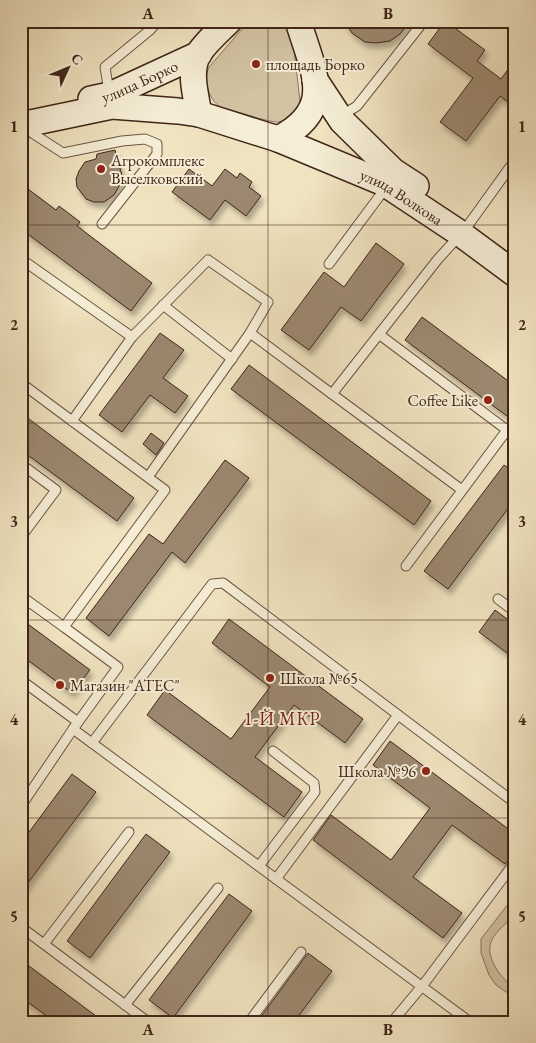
<svg xmlns="http://www.w3.org/2000/svg" width="536" height="1043" viewBox="0 0 536 1043" font-family="'EB Garamond',serif">
<style>
.green{fill:#d2c3a3;stroke:#89745e}
.building{fill:#9c886f;stroke:#402518;filter:url(#shadow)}
.lines{fill:none;stroke-linecap:round;stroke-linejoin:round}
.lane-casing{stroke:#6c5442;stroke-width:11}
.secondary-casing{stroke:#402518;stroke-width:28}
.lane{stroke:#f5edd6;stroke-width:9}
.secondary{stroke:#f5edd6;stroke-width:25}
.grid{fill:none;stroke:#402518;stroke-width:1;stroke-opacity:0.55}
.poi-dot{fill:#8f2418;stroke:#f5edd6;stroke-width:2}
.labels{text-anchor:middle;dominant-baseline:central;stroke-width:4;stroke-linejoin:round;paint-order:stroke}
.poi-label{font-size:16px;fill:#402518;stroke:#f5edd6;text-anchor:start}
.street-label{font-size:16px;fill:#402518;stroke:#f5edd6}
.neighbourhood-label{font-size:18px;letter-spacing:1px;fill:#7a1f14;stroke:#f5edd6}
.neatline{fill:none;stroke:#402518;stroke-width:2}
.grid-label{font-size:16px;text-anchor:middle;font-weight:bold;fill:#402518}
</style>
<defs>
<filter id="shadow"><feDropShadow dx="3" dy="5.5" stdDeviation="2.5" flood-color="#0004"/></filter>
</defs>
<rect width="100%" height="100%" fill="#f0e3c0"/>
<filter id="stains"><feTurbulence type="fractalNoise" baseFrequency=".004" numOctaves="4"/><feColorMatrix values="0 0 0 0 .2 0 0 0 0 .09 0 0 0 0 .02 0 0 0 .5 -.17"/></filter>
<radialGradient id="worn" r=".72"><stop offset=".6" stop-color="#630" stop-opacity="0"/><stop offset="1" stop-color="#630" stop-opacity=".3"/></radialGradient>
<g class="green">
<path d="M249,21H290L291,24L300,101C298,111 289,121 278,122C267,122 234,111 220,107C208,98 203,81 209,67Z"/>
<path d="M515,895C515,900 516,907 515,911C510,923 495,930 491,942C485,958 502,980 515,988V998L496,985L489,975L481,953V939Z"/>
</g>
<g class="building">
<polygon points="344,21 410,21 400,34 390,41 376,43 365,42 352,33"/>
<polygon points="445,21 485,50 477,61 501,79 515,60 515,107 500,96 466,141 440,122 473,78 428,44"/>
<polygon points="115,150 123,179 114,195 104,202 94,202 86,199 77,187 76,179 79,171 85,162 96,159 97,154"/>
<polygon points="189,169 212,186 225,169 237,178 240,173 252,182 249,187 261,196 246,216 225,200 210,220 172,192"/>
<polygon points="28,189 56,210 59,206 80,222 77,226 152,283 131,311 21,229 21,198"/>
<polygon points="376,243 404,264 361,321 341,307 309,350 281,330 324,272 344,287"/>
<polygon points="422,317 515,386 515,422 405,340"/>
<polygon points="160,333 184,350 163,378 188,396 175,413 150,395 122,432 99,415"/>
<polygon points="249,365 431,501 414,525 231,389"/>
<polygon points="21,413 134,498 117,521 21,450"/>
<polygon points="151,433 164,443 156,455 143,444"/>
<polygon points="225,460 249,478 185,563 172,552 109,636 86,618 149,534 163,544"/>
<polygon points="504,465 515,473 515,499 448,589 424,571"/>
<polygon points="495,610 515,625 515,659 479,632"/>
<polygon points="21,619 90,670 72,693 21,655"/>
<polygon points="229,619 363,719 345,743 294,705 255,757 302,792 284,817 147,715 165,690 231,739 270,687 212,643"/>
<polygon points="390,741 515,834 515,856 510,858 505,864 452,825 413,877 462,913 443,938 313,840 331,815 391,860 430,808 373,765"/>
<polygon points="72,774 96,792 21,892 21,843"/>
<polygon points="146,834 170,852 90,958 67,941"/>
<polygon points="229,894 252,911 173,1018 149,1000"/>
<polygon points="308,953 332,971 294,1022 257,1022"/>
<polygon points="21,960 104,1022 55,1022 21,997"/>
</g>
<g class="lines">
<g class="lane-casing">
<g id="lane">
<polyline points="109,92 105,67 150,30 158,21"/>
<polyline points="341,116 357,106 424,21"/>
<polyline points="26,129 63,153 122,141 145,139 157,144 157,154 102,224"/>
<polyline points="469,224 515,160"/>
<polyline points="459,236 438,259 332,394 462,490"/>
<polyline points="21,259 132,337"/>
<polyline points="329,264 387,186"/>
<polyline points="163,305 232,359"/>
<polyline points="380,335 507,430 406,566"/>
<polyline points="21,383 165,490 64,627 118,667 73,729"/>
<polyline points="72,421 132,337 208,260 268,302 250,333 332,394"/>
<polyline points="21,464 56,490 21,537"/>
<polyline points="148,477 250,333"/>
<polyline points="21,596 64,627"/>
<polyline points="498,599 515,612"/>
<polyline points="21,680 78,722"/>
<polyline points="92,743 212,584 223,583 515,803"/>
<polyline points="21,806 73,729 470,1022"/>
<polyline points="259,866 315,792 314,783 273,751"/>
<polyline points="276,879 398,715"/>
<polyline points="21,927 148,1022"/>
<polyline points="44,944 129,832"/>
<polyline points="125,1005 218,888"/>
<polyline points="249,1022 301,952"/>
<polyline points="392,1022 423,985 515,862"/>
</g>
</g>
<g class="secondary-casing">
<g id="secondary">
<polyline points="315,80 342,121 393,171 416,186"/>
<path id="s1" d="M91,99L110,95L199,54"/>
<path d="M199,114C196,96 188,70 199,53C207,41 219,31 229,21"/>
<path id="s2" d="M21,125L112,106L178,111L199,114L278,139L384,183L461,234L515,274"/>
<path d="M278,139C337,109 313,71 298,21"/>
</g>
</g>
<use href="#lane" class="lane"/>
<use href="#secondary" class="secondary"/>
</g>
<path class="grid" d="M268,21V1022M21,225H515M21,423H515M21,620H515M21,818H515"/>
<g class="poi-dot">
<circle cx="256" cy="64" r="5"/>
<circle cx="101" cy="169" r="5"/>
<circle cx="488" cy="400" r="5"/>
<circle cx="270" cy="678" r="5"/>
<circle cx="60" cy="685" r="5"/>
<circle cx="426" cy="771" r="5"/>
</g>
<g class="labels">
<g class="poi-label">
<text x="266" y="64">площадь Борко</text>
<text x="111" y="160">Агрокомплекс<tspan x="111" dy="18">Выселковский</tspan></text>
<text x="478" y="400" text-anchor="end">Coffee Like</text>
<text x="280" y="678">Школа №65</text>
<text x="70" y="685">Магазин "АТЕС"</text>
<text x="416" y="771" text-anchor="end">Школа №96</text>
</g>
<g class="street-label">
<text stroke="none"><textPath href="#s1" startOffset="52">улица Борко</textPath></text>
<text stroke="none"><textPath href="#s2" startOffset="400">улица Волкова</textPath></text>
</g>
<g class="neighbourhood-label">
<text x="282" y="718">1-Й МКР</text>
</g>
</g>
<rect width="536" height="1043" fill="none" stroke="#f0e3c0" stroke-width="55"/>
<g transform="translate(68 68) rotate(46)" stroke="#f5edd6" stroke-width="4" paint-order="stroke">
<path d="M0-4L9 19L0 12L-9 19Z" fill="#402518"/>
<text y="-8" font-size="14" font-weight="bold" text-anchor="middle" fill="#402518">С</text>
</g>
<rect x="28" y="28" width="480" height="988" class="neatline"/>
<g class="grid-label">
<text x="148" y="19">A</text>
<text x="388" y="19">B</text>
<text x="14" y="132">1</text>
<text x="522" y="132">1</text>
<text x="14" y="330">2</text>
<text x="522" y="330">2</text>
<text x="14" y="527">3</text>
<text x="522" y="527">3</text>
<text x="14" y="725">4</text>
<text x="522" y="725">4</text>
<text x="14" y="922">5</text>
<text x="522" y="922">5</text>
<text x="148" y="1035">A</text>
<text x="388" y="1035">B</text>
</g>
<rect width="100%" height="100%" filter="url(#stains)"/>
<rect width="100%" height="100%" fill="url(#worn)"/>
</svg>
